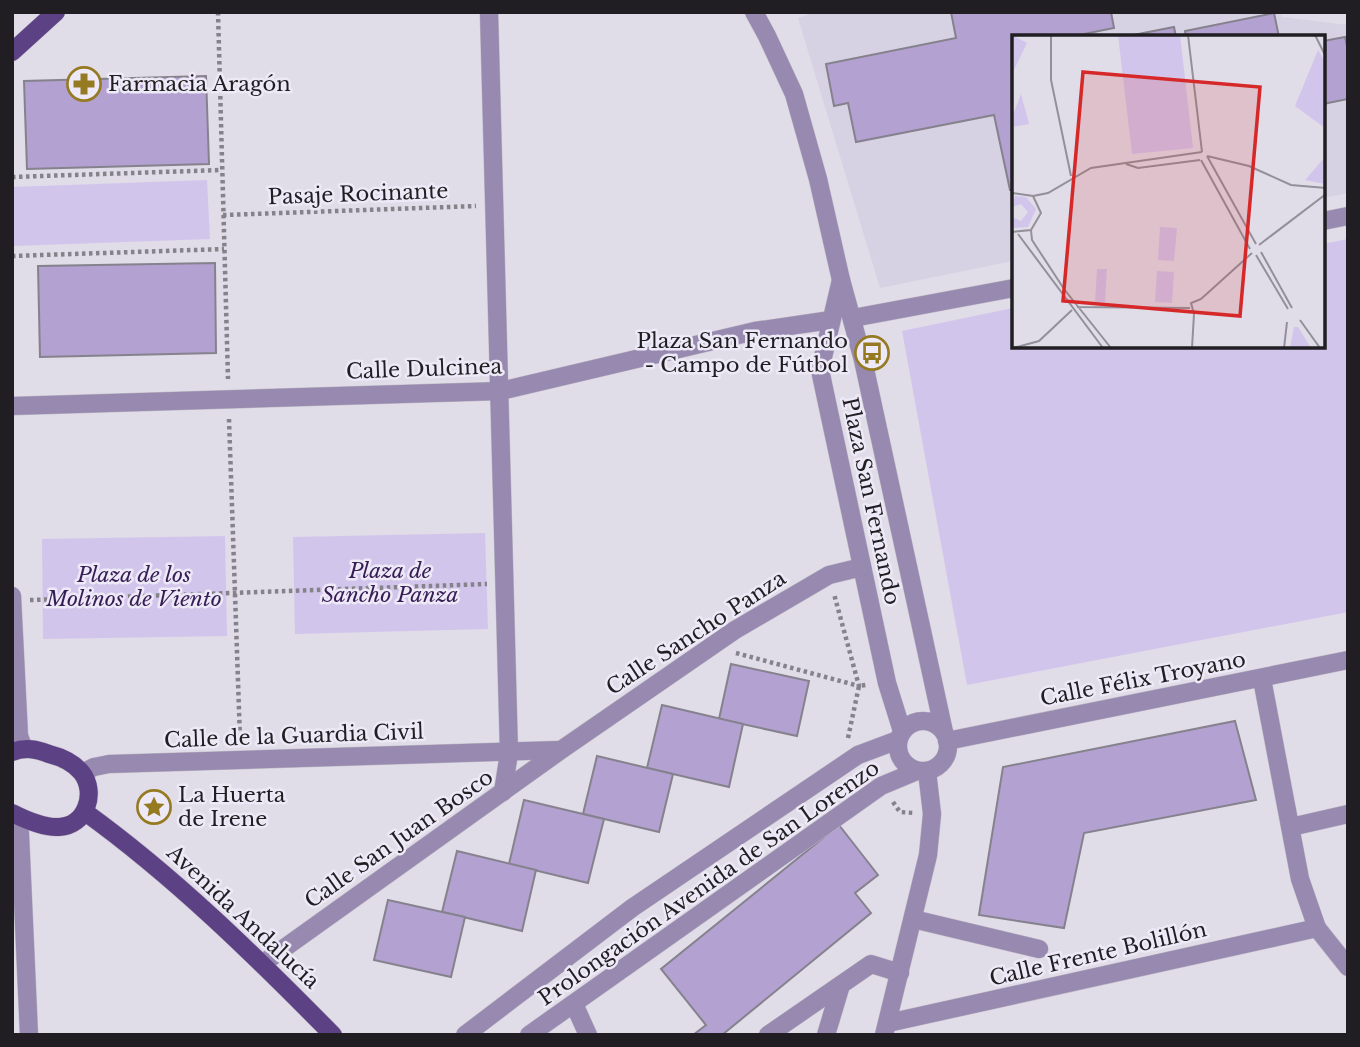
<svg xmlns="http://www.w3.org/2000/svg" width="1360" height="1047" viewBox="0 0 1360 1047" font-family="'Libre Baskerville',serif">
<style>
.built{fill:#d7d1e4}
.green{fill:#d2c5ec}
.building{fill:#b2a1d1;stroke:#86828d;stroke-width:2}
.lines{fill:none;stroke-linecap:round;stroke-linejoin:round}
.minor-casing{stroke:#bdbac4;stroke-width:19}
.major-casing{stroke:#bdbac4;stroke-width:19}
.path{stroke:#85828a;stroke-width:4.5;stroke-dasharray:3.5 3.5;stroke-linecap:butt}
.minor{stroke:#9789b0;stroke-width:18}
.major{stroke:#5d4185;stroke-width:18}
.labels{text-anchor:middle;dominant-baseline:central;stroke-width:5;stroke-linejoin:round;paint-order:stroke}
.poi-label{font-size:21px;fill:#201e22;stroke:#ede9f6;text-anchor:start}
.street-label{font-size:21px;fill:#201e22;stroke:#ede9f6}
.park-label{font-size:21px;font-style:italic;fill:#361d56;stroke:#ede9f6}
.inset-road{fill:none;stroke:#939099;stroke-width:2}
.view{fill:#d62828;fill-opacity:0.15;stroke:#d62828;stroke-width:3.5}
.inset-edge{fill:none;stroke:#201e22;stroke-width:3.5}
</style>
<rect width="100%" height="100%" fill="#e0dce8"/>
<polygon class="built" points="816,12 1281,12 1282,17 1348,25 1348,193 1323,198 1323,37 1014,37 1013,261 880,288 798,18"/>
<g class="green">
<polygon points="207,180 210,239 14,246 12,187"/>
<polygon points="1348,239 1348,612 967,685 902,331 1013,308 1014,346 1323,346 1323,244"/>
<polygon points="485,533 488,629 295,634 293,537"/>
<polygon points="225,536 227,636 43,639 42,539"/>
</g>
<g class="building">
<polygon points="951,12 1111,12 1114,28 1069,37 1014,37 1014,190 1010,190 994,115 856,142 848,103 834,106 826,64 956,38"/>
<polygon points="1274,13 1279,37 1186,37 1185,31"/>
<polygon points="1174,27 1176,37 1123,37"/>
<polygon points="1345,37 1348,51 1348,99 1323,104 1323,41"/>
<polygon points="206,76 209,164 27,169 24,81"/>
<polygon points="215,263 216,353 40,357 38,266"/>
<polygon points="731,664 809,681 797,736 719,719"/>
<polygon points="662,705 743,724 729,787 647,768"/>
<polygon points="1235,721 1256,800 1084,833 1064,928 979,915 1003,767"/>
<polygon points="597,756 673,774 659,832 583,814"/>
<polygon points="524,800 604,819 588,883 509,864"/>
<polygon points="839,825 878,875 855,893 871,913 722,1035 693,1035 706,1025 661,969"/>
<polygon points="457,851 536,870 522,931 442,912"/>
<polygon points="388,900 465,917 451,977 374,960"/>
</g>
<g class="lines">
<g class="minor-casing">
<g id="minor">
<polyline points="489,12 509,753 503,792"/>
<polyline points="754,12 767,36 794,94 818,179 841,280 863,360 944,732"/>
<polyline points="1323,221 1348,216"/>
<polyline points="841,280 820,370 887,683 902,731"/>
<polyline points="853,318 1014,288"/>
<polyline points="12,406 501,391 755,331 831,320"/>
<polyline points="12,596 19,736 24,749"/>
<polyline points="1262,679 1300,879 1317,928 1348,967"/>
<circle cx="923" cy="746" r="25"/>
<polyline points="947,741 1348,660"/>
<polyline points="82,773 94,767 109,764 560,750"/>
<polyline points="14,814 19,825 20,834 29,1035"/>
<polyline points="1291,827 1348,814"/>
<polyline points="913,919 1039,949"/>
<polyline points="262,964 561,750 735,630 829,575 862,567"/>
<polyline points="574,1004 588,1035"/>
<polyline points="888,1023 1317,928"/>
<polyline points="465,1035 632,908 858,755 898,740"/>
<polyline points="529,1035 881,786 917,771"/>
<polyline points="768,1035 871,964 900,973"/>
<polyline points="826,1035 841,985"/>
<polyline points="884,1035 928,855 932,814 927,771"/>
</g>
</g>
<g class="major-casing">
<g id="major">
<polyline points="12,52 56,12"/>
<path d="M12,752C26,747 36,749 49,754C61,757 74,763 82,773C97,793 86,826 59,827C44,828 26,820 12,813"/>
<path d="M85,812C175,877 254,955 333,1035"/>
</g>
</g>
<g class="path">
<polyline points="218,12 228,379"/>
<polyline points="12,177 222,170"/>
<polyline points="223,215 476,206"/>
<polyline points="12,256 224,249"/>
<polyline points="229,419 240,739"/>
<polyline points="30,600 487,584"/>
<polyline points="736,653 859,686 834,594"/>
<polyline points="848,738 859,686 866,685"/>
<polyline points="893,802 900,812 914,813"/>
</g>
<use href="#minor" class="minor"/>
<use href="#major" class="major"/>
</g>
<defs>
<g id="pharmacy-ring" transform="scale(1.75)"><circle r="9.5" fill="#ede9f6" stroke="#957a22" stroke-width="1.5"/><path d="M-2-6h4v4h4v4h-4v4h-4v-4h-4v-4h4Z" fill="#957a22"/></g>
<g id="bus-ring" transform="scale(1.75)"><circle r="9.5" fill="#ede9f6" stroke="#957a22" stroke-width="1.5"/><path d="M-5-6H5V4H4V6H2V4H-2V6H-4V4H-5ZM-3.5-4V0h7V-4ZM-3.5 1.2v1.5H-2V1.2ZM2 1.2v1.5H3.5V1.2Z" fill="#957a22"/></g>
<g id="sight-ring" transform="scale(1.75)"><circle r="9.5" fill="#ede9f6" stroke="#957a22" stroke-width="1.5"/><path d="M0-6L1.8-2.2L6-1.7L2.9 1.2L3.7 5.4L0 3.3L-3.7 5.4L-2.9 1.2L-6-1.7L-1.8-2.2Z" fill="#957a22"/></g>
</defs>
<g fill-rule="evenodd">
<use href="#pharmacy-ring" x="84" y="84"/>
<use href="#bus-ring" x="872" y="353"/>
<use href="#sight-ring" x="154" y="807"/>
</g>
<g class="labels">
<g class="poi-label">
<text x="108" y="84">Farmacia Aragón</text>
<text x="848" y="341" text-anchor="end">Plaza San Fernando<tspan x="848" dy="24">- Campo de Fútbol</tspan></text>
<text x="178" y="795">La Huerta<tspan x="178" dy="24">de Irene</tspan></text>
</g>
<g class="street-label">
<text transform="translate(358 194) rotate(-2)">Pasaje Rocinante</text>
<text transform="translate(424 369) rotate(-2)">Calle Dulcinea</text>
<text transform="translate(871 501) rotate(78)">Plaza San Fernando</text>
<text transform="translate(696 633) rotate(-33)">Calle Sancho Panza</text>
<text transform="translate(1143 679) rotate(-11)">Calle Félix Troyano</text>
<text transform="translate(294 736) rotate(-2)">Calle de la Guardia Civil</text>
<text transform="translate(399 839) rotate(-35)">Calle San Juan Bosco</text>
<text transform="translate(709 883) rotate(-35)">Prolongación Avenida de San Lorenzo</text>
<text transform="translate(243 917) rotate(43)">Avenida Andalucía</text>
<text transform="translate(1098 954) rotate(-13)">Calle Frente Bolillón</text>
</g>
<g class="park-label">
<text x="390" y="571">Plaza de<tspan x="390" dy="24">Sancho Panza</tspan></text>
<text x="134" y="575">Plaza de los<tspan x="134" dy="24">Molinos de Viento</tspan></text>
</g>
</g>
<g transform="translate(1012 35)">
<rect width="313" height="313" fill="#e0dce8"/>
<path d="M0,0L15,8L0,39ZM168,0L181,113L120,119L106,0ZM306,15L313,27V93L283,71ZM9,59L17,89L0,92V82ZM313,122V149L293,145ZM3,161L14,162L24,174L16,192L0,193V182L9,186L16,177L9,169L0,172ZM148,192L165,193L162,226L146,225ZM85,234H95L93,267H83ZM145,236L162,237L160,268L143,267ZM282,292H286L299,313H278Z" fill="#d2c5ec"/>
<path class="inset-road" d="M39,0V45L59,141M176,0L190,117M303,0L314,22M195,121L237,131L279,150L314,153M195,121L244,209M189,125L238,214M114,129L126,133L188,125M0,158L21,161L29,178L19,195L0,197M21,161L36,158L79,133L190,117M19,195L20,205L52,254L99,313M6,199L91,313M247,210L314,159M249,217L280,273M244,220L276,274M189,264L240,218M65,272L178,273M182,279L179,268L189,264M288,285L308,313M1,313L27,306L60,275M180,313L182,279M272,313L275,287"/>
<path class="view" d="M71,37L248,52L228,281L51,266Z"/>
<rect width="313" height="313" class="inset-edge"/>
</g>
<rect width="1360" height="1047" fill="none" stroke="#201e22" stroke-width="28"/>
</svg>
